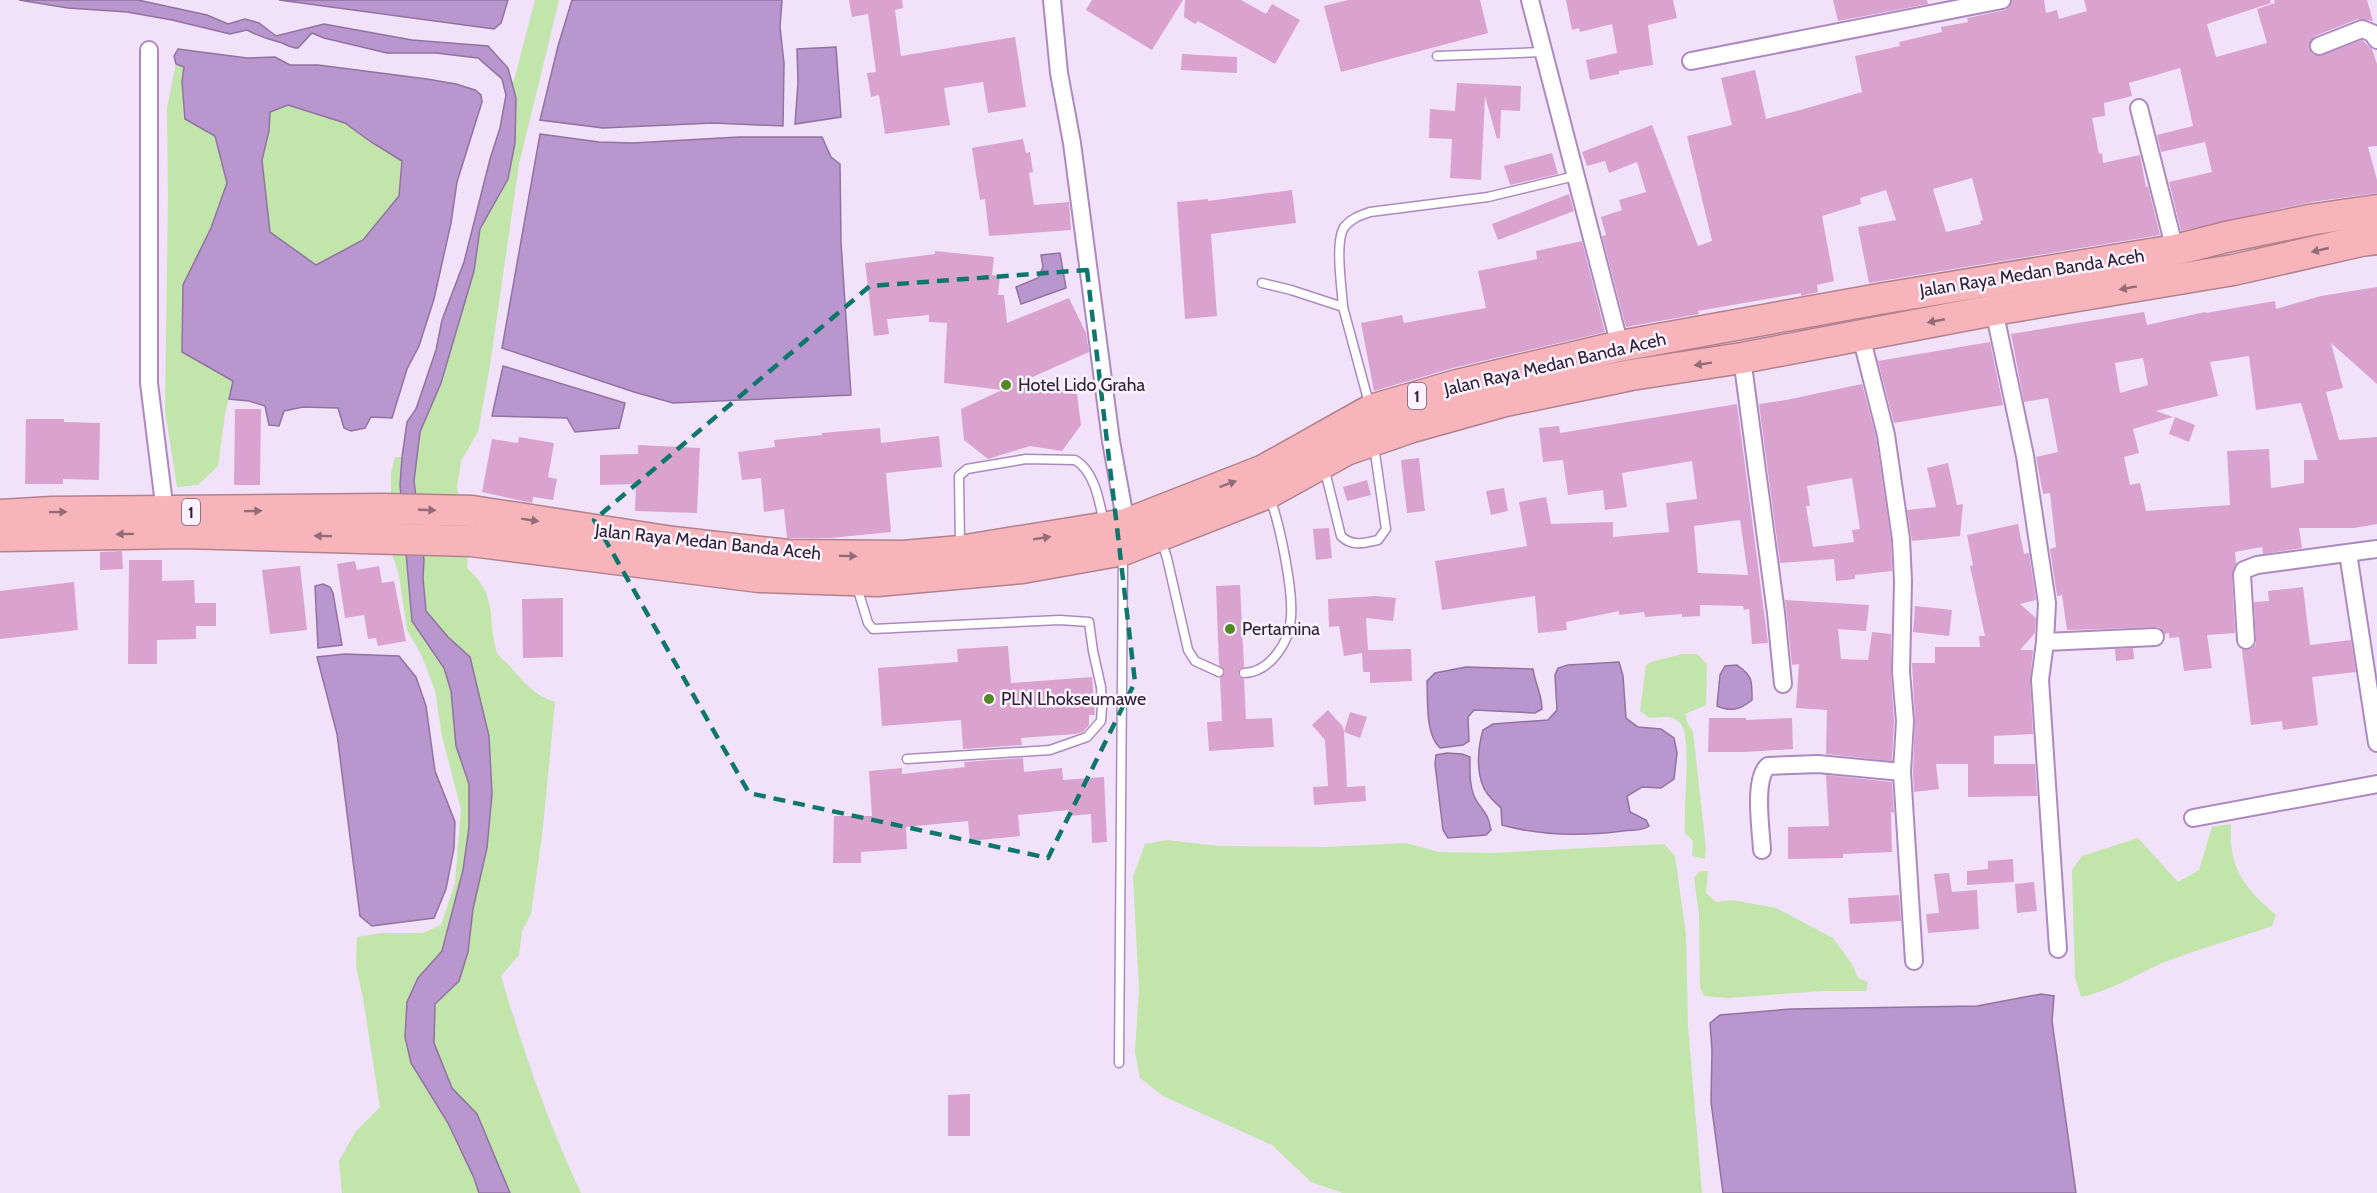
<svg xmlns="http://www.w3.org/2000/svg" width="2377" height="1193" viewBox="0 0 2377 1193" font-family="Cabin,sans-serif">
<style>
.green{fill:#c1e5aa}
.water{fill:#ba96ce;stroke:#9073a1;stroke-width:1.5;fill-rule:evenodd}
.building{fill:#daa2ce;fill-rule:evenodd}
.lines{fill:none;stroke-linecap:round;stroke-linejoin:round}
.lane-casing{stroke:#ad89c0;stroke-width:11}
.street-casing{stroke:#ad89c0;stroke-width:20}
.highway-casing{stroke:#b1818d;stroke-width:33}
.lane{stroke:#fff;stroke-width:8}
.street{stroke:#fff;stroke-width:16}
.highway{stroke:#f7b5bb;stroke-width:30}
.oneway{fill:#936b79}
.marked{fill:none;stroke:#0f766e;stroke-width:4.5;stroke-dasharray:12 8;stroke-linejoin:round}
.poi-dot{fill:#538922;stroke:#faf2fe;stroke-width:2}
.labels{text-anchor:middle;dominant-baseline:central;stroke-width:5;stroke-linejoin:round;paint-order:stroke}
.shield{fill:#faf2fe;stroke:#6c6073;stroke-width:1.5}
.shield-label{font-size:16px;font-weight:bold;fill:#2f2137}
.street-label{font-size:18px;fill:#2f2137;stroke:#faf2fe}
.poi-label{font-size:18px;fill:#2f2137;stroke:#faf2fe;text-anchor:start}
</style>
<rect width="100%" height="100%" fill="#f1e2f9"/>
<g class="green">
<path d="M535,0H559L519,164L490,365L478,432L461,461L457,487L468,552L467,568C498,596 487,615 496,650C497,656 504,660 508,664C523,681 533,695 555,702L543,827L531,914L522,931L519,955L501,976C523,1050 548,1123 581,1193H510L477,1114L452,1088L434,1043L435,1004L459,981L468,952L473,909L487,848L492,794L489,736L470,657L448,637L426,611L423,578L424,560L414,481L419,432L441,383L474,271L480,229L508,179L515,143L516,98L512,83L515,77Z"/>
<polygon points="176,64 184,66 182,82 215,136 227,183 211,228 182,351 233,381 225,414 218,466 198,485 177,487 165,410 168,198 167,108"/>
<polygon points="288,105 345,123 371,142 402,161 399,196 363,240 316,265 270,232 262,160 269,131 270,112"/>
<polygon points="395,457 402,457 400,485 412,621 444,668 451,691 456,746 469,784 469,827 463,870 442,952 418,978 407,1002 405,1037 411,1063 448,1123 474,1178 479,1193 342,1193 339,1161 356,1131 380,1107 364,1004 356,965 357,937 382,933 423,933 441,925 455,883 461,809 442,736 435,690 421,654 407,630 399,575 391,551 391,473"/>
<path d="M1681,654H1697L1707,664L1706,705L1685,714L1688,724L1693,732L1706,849L1705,859L1692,856L1693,841L1685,833C1683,810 1692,738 1681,724C1673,714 1660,717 1650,718L1640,711L1646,665C1657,658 1669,659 1681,654Z"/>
<path d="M2231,824C2228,867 2244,888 2276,915L2272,926C2235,939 2198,949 2162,963C2135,975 2111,991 2081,997L2075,977L2072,870L2082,856L2138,838L2178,882L2199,870L2212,827Z"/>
<polygon points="1167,840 1219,846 1325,847 1406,843 1439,852 1492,853 1664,844 1675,856 1686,935 1688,1026 1702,1193 1343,1193 1311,1182 1272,1145 1163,1096 1140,1078 1135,1052 1139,989 1133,877 1145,844"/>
<polygon points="1708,871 1706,893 1716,902 1732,900 1776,908 1833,938 1852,964 1858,978 1868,982 1866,991 1823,991 1727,998 1704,996 1700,987 1699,914 1694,878 1699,872"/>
</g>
<g class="water">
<path d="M19,0H138L207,15L228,24L245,19L259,23L276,36L324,24L412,40L488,46L508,68L516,98L515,143L508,179L480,229L474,271L441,383L420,432L414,481L424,560L423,578L426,611L448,637L470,657L489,736L492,794L487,848L473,909L468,952L459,981L435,1004L434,1043L452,1088L477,1114L510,1193H479L474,1178L448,1123L411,1063L405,1037L407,1002L418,978L442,951L463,870L469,827V784L456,746L451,691L444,668L412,621L400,485L402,457L407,422L416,409L436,350L442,320L464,262L490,159L500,128L506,95L502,79L478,58L436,53H387L324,38L312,33L298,48C290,48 286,44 279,42C267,39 258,36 247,30L230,34L172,20L127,12L68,8Z"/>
<polygon points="279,0 508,0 501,23 494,29"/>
<polygon points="572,0 782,0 780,27 784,63 783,126 713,123 603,128 540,120 558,46"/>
<polygon points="836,47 841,117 795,124 798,83 797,49"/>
<path d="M178,49L247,58L275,57L290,65H318L427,79L456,84L475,90L481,95L482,102L457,182L451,223L434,299L419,346L407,369L392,418L371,417L365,428L351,431L344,428L338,408L303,407L284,411L279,426L269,425L265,406L249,401L229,399L233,381L182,352L183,285L211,228L227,183L215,136L185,119L182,82L184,67L176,64L174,56ZM288,105L345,123L371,142L402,161L399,196L363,240L316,265L270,232L262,160L269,131L270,112Z"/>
<polygon points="540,134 599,142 633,143 739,137 822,137 831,157 840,164 841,242 851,395 673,403 634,392 502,348"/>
<polygon points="1060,253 1066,288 1021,304 1016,287 1038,278 1043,267 1041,255"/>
<polygon points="503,366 625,403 619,428 575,432 567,418 492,416"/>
<polygon points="323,584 330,587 333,593 342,645 318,648 315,586"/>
<polygon points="345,654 399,656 416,677 426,706 435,771 455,822 454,848 446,889 434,918 372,926 360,916 337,734 317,657"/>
<path d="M1619,662L1623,676L1626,718L1638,727L1661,729L1674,738L1677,753L1674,779L1661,788L1642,787L1627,796L1630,812L1646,820L1649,826C1641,832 1632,829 1623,831C1583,836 1541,836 1502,825L1501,808C1495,802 1486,795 1483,786C1476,769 1478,747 1483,730L1493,724L1548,720L1557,710L1555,675L1558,668L1568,665Z"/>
<path d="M1737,665C1753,676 1752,681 1752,700C1740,710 1731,712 1717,706L1720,675L1725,666Z"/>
<path d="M1466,667L1533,669C1535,683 1542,695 1542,709L1535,713L1474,710L1468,717L1469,741L1463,745L1440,748C1425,734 1428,700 1427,681L1435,673Z"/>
<path d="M1447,753L1462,754L1470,757C1470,770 1469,783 1474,796C1480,810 1488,810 1491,830L1486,835L1448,838L1443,830L1435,764L1436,755Z"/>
<polygon points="2041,994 2054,996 2052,1021 2076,1193 1723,1193 1711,1102 1712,1050 1710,1023 1720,1015 1791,1009 1977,1006"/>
</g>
<g class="building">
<polygon points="849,0 902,0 903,8 895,10 901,56 1015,37 1026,107 988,113 983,82 944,88 950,125 885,134 879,95 871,97 867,73 876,72 868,14 852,17"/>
<polygon points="1092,0 1183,0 1152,50 1086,10"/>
<polygon points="1185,0 1241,0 1266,14 1272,4 1300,20 1275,64 1198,21 1195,24 1184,17"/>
<polygon points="1348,0 1480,0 1488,33 1341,72 1324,6"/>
<polygon points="1566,0 1673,0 1677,18 1648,25 1653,65 1619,71 1619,74 1590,80 1586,60 1617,53 1612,24 1580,32 1579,28 1572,30"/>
<polygon points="1833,0 1927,0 1928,4 1838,21"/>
<path d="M2012,0H2044L2046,13L2057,10L2059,19L2087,11L2084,0H2270L2271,3L2207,24L2216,57L2267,43L2257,9L2275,3L2274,0H2367L2373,21L2358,19L2315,36L2309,45L2312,54L2318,56L2362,40L2372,49L2377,64V146L2368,147L2377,180V193L2312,202L2181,231L2169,182L2212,172L2205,142L2161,152L2157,135L2193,126L2180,68L2129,83L2132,96L2104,103L2105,116L2092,118L2099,154L2102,153L2103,163L2140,155L2146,187L2148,186L2160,235L1869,283L1858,227L1896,220L1886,190L1860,198L1861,204L1822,216L1834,281L1817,285L1818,292L1801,296V293L1698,311L1699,314L1626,327L1602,236L1606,235L1601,217L1622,210L1619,200L1646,192L1637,162L1609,173L1605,161L1587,166L1582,152L1652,125L1698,246L1712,241L1687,136L1732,125L1721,78L1755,70L1766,119L1804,109L1862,92L1855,56L1900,46L1899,42L1942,32L1941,27L1968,22L1967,18L2005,10L2009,7ZM1972,178L1983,220L1980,221L1981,224L1946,232L1933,189Z"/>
<polygon points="1182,54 1237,57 1237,73 1181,70"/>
<polygon points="1457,83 1521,86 1520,111 1501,110 1500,138 1497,139 1485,96 1481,180 1450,178 1452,139 1429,138 1430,109 1455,111"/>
<polygon points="1023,139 1026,153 1030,152 1033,172 1029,173 1034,205 1069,202 1071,230 989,236 985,199 980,200 972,148"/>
<polygon points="1552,153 1558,174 1510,185 1504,166"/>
<polygon points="1292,190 1296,223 1211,234 1217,316 1185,319 1177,202 1208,199 1208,201"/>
<polygon points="1569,194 1574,211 1498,240 1492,224"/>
<polygon points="1582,241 1605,332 1453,368 1374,391 1361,323 1402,315 1404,323 1486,308 1478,271 1537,259 1536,251"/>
<polygon points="935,251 994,257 992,275 1000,276 998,295 1004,295 1007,323 1069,298 1086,333 1089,352 1021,382 1077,394 1081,425 1062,451 1030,446 988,459 964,440 961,409 1002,390 944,383 947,323 929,322 929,315 887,319 889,334 874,336 865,263 935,254"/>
<path d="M2377,287V384L2331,343L2343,388L2326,392L2339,440L2377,437V524L2354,528H2299L2302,548L2263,554L2262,547L2235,552L2236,564L2232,576L2235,633L2207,635L2212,668L2184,671L2179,637L2169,638V633L2165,634L2159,627L2067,630L2062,595L2057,596L2050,549L2056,547L2050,493L2043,494L2036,457L2058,452L2048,398L2024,402L2011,334L2144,312L2147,325L2205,312L2206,313L2275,301L2276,309L2321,296ZM2249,356L2256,410L2301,403L2318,460H2304V483L2271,488L2269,449L2227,451L2230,505L2146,511L2140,483L2130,485L2124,457L2139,453L2133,429L2173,417L2156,411L2218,396L2210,362ZM2143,358L2148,385L2120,393L2115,363Z"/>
<polygon points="1990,342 2003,405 1894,423 1878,361"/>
<path d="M1862,384L1876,437L1891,540L1892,571L1855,575V579L1836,581L1834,559L1780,563L1759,404L1786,400ZM1852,478L1860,529L1852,530L1854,542L1813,547L1806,506H1810L1807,486Z"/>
<path d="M1737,404L1768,643L1752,644L1749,609L1744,610L1743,606L1700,605V616L1682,617V614L1645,617L1644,612L1619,615V611L1566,622L1567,630L1538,633L1535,596L1442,610L1435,561L1527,546L1519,502L1546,497L1551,524L1613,522V537L1669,532L1666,503L1697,499L1692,461L1622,473L1627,507L1605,510L1603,490L1568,495L1563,460L1543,462L1539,428L1559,426L1560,433ZM1740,520L1748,575L1698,573L1694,526Z"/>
<polygon points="235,409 261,409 260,485 234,485"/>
<polygon points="2175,417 2195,425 2189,442 2169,434"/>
<polygon points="26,419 64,419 64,422 100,423 99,480 63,479 63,484 25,484"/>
<polygon points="880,428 881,443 939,436 942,467 886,473 891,532 831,538 787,538 784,509 764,512 761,478 742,480 738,452 775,447 774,440 822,435 822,433"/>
<polygon points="519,437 554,443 548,477 557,479 553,500 533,497 532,503 482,492 492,439 518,443"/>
<polygon points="638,445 700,448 697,513 635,511 636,484 600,485 600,455 638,454"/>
<polygon points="1419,458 1425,511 1407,513 1401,460"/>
<polygon points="1948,463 1957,505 1963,504 1960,536 1912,541 1907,510 1936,507 1927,468"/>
<polygon points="1367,480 1371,495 1347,501 1343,487"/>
<polygon points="1504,488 1508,511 1491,515 1486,491"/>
<polygon points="2018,524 2024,554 2029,553 2036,600 2020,604 2036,618 2035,633 2020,650 2033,650 2030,680 2033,734 1994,736 1994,764 2035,764 2037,796 1968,797 1968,764 1936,764 1939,789 1914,792 1913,772 1915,720 1912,663 1935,663 1935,647 1980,647 1979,636 1985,636 1970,566 1973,565 1967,535"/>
<polygon points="1329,528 1332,558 1316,560 1313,529"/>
<polygon points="122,551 123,569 100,570 100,552"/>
<polygon points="129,560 162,560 162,581 194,580 195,603 216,603 216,626 196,626 196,639 157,640 157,664 128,664"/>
<polygon points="355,561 357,570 379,566 382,583 394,581 406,641 378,646 376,638 368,639 364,615 345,618 337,564"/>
<polygon points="300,566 307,630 270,634 262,570"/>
<polygon points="74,582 78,630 0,639 0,591"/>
<polygon points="1240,585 1244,667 1240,669 1238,674 1240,677 1244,679 1246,719 1272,718 1274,747 1209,751 1207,722 1222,721 1220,678 1225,672 1219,665 1216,586"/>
<polygon points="2303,587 2310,645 2351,640 2356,672 2312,677 2318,725 2283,730 2282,721 2251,725 2242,650 2251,649 2256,644 2254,602 2269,601 2268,591"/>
<polygon points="1376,596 1396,598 1393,621 1366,618 1368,650 1411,649 1412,681 1370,683 1370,672 1363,672 1362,653 1344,656 1339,626 1329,627 1328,599"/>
<polygon points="563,598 563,657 523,658 522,599"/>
<polygon points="1785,600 1869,605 1866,631 1838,629 1841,659 1868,660 1872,632 1891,634 1891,673 1894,721 1892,761 1826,754 1827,710 1796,708 1799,664 1792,665"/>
<polygon points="1915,606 1952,610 1949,636 1913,632"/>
<polygon points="1008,646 1011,683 1092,677 1095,715 1089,715 1089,725 1083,732 1075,734 1021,738 1022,745 963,749 961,720 882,726 878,668 958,662 957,649"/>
<polygon points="2133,648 2134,659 2116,661 2115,649"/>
<polygon points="1328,710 1343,727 1344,732 1350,712 1367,717 1360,738 1344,732 1347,787 1365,786 1366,801 1314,805 1313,787 1328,786 1325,740 1312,725"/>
<polygon points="1709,718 1746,718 1746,720 1792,718 1793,749 1746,752 1708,752"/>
<polygon points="1023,758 1024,772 1062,768 1063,780 1104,777 1107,842 1092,843 1091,814 1069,816 1069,810 1018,815 1020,836 970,841 968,821 906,827 907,849 861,852 861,863 833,863 834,816 872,816 869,771 902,768 902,774 965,767 964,762"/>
<polygon points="1826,775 1892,782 1894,813 1891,812 1892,852 1843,854 1843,858 1788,859 1788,827 1829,826"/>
<polygon points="2013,859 2014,882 1967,885 1967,871 1988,869 1988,861"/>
<polygon points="1949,873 1952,892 1977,890 1979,929 1928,933 1926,914 1939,913 1934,874"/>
<polygon points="2034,882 2037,911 2017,913 2015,884"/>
<polygon points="1899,895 1901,921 1850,924 1848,898"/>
<polygon points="970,1094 970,1136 948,1136 948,1095"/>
</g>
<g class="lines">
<g class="lane-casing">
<g id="lane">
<polyline points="1437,56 1543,52"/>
<polyline points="1262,283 1291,290 1343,307 1370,407"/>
<path d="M1343,307C1342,288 1334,240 1345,226C1352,218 1361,215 1370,212L1488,197L1575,176"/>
<path d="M1324,467L1341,536C1352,547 1364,543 1378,540L1386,529L1374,446"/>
<polyline points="1161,540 1167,558 1188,650 1195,661 1219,672"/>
<path d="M960,544L959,476L967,469L1026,459L1075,460C1095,471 1100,504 1104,524"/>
<polyline points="857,587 868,623 873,629 1060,620 1089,622 1093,651 1101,687 1102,706 1101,721 1087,737 1050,750 907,759"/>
<path d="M1244,673C1270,672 1290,642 1291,617C1293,589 1280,525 1270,498"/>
<polyline points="1119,1063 1123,556"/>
</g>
</g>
<g class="street-casing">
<g id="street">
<polyline points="1052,0 1059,73 1072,143 1111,441 1126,524"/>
<polyline points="1530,0 1620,346"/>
<polyline points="2319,46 2362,29 2372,33 2377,40"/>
<polyline points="149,50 149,383 165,512"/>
<polyline points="1691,61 2002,0"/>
<polyline points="2139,108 2175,250"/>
<polyline points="1994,310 2025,456 2047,603 2045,642 2040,680 2058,949"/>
<polyline points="1861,336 1886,435 1901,539 1903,581 1901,672 1905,721 1902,772 1914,961"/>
<polyline points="1742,358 1776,613 1783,684"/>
<polyline points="2348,553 2377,743"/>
<polyline points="2246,640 2242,575 2244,570 2257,565 2377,549"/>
<polyline points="2045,642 2155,637"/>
<polyline points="2193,818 2377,784"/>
<path d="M1762,850C1761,830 1753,779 1768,766L1818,764L1902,772"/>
</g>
</g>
<g class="highway-casing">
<g id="highway">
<polyline points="0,515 52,512 383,509 472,511 673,542 788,555 903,556 960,551 1126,524 1264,470 1371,410 1457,385 1620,346 1879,299 2175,250 2226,237 2315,219 2377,210"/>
<polyline points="0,536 183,533 471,541 759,577 877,581 1022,568 1123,550 1268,493 1346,450 1412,427 1505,401 1631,375 1742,358 1994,310 2233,270 2361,241 2377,239"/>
</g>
</g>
<use href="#lane" class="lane"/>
<use href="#street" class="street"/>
<use href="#highway" class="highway"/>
</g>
<defs><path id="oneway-solid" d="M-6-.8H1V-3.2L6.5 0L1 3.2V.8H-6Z" transform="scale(1.5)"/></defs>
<g class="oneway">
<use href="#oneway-solid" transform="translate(2320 250) rotate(167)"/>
<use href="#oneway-solid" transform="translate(2128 288) rotate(170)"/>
<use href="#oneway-solid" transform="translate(1936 321) rotate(169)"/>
<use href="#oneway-solid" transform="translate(1703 364) rotate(171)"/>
<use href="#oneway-solid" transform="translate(1228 484) rotate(-21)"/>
<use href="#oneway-solid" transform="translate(427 510) rotate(2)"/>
<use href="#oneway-solid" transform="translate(253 511) rotate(-1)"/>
<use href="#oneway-solid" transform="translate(58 512) rotate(-1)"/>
<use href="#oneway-solid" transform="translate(530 520) rotate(9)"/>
<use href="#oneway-solid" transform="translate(125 534) rotate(179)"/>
<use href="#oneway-solid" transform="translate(323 536) rotate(-179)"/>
<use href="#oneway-solid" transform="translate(1042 538) rotate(-9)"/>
<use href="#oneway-solid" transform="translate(848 556) rotate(1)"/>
</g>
<path class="marked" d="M1087,270L1135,682L1048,858L749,793L594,520L870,286Z"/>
<g class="poi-dot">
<circle cx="1006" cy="385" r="6"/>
<circle cx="1230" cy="629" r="6"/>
<circle cx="989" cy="699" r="6"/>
</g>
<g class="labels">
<g class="shield">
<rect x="1408" y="383" width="18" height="26" rx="4.5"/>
<rect x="182" y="499" width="18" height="26" rx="4.5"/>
</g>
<g class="shield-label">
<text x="1417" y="396">1</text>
<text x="191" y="512">1</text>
</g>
<g class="street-label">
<text transform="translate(2032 273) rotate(-9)">Jalan Raya Medan Banda Aceh</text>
<text transform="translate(1555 364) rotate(-13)">Jalan Raya Medan Banda Aceh</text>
<text transform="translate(708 542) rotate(6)">Jalan Raya Medan Banda Aceh</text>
</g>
<g class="poi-label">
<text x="1018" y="385">Hotel Lido Graha</text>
<text x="1242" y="629">Pertamina</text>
<text x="1001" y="699">PLN Lhokseumawe</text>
</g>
</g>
</svg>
